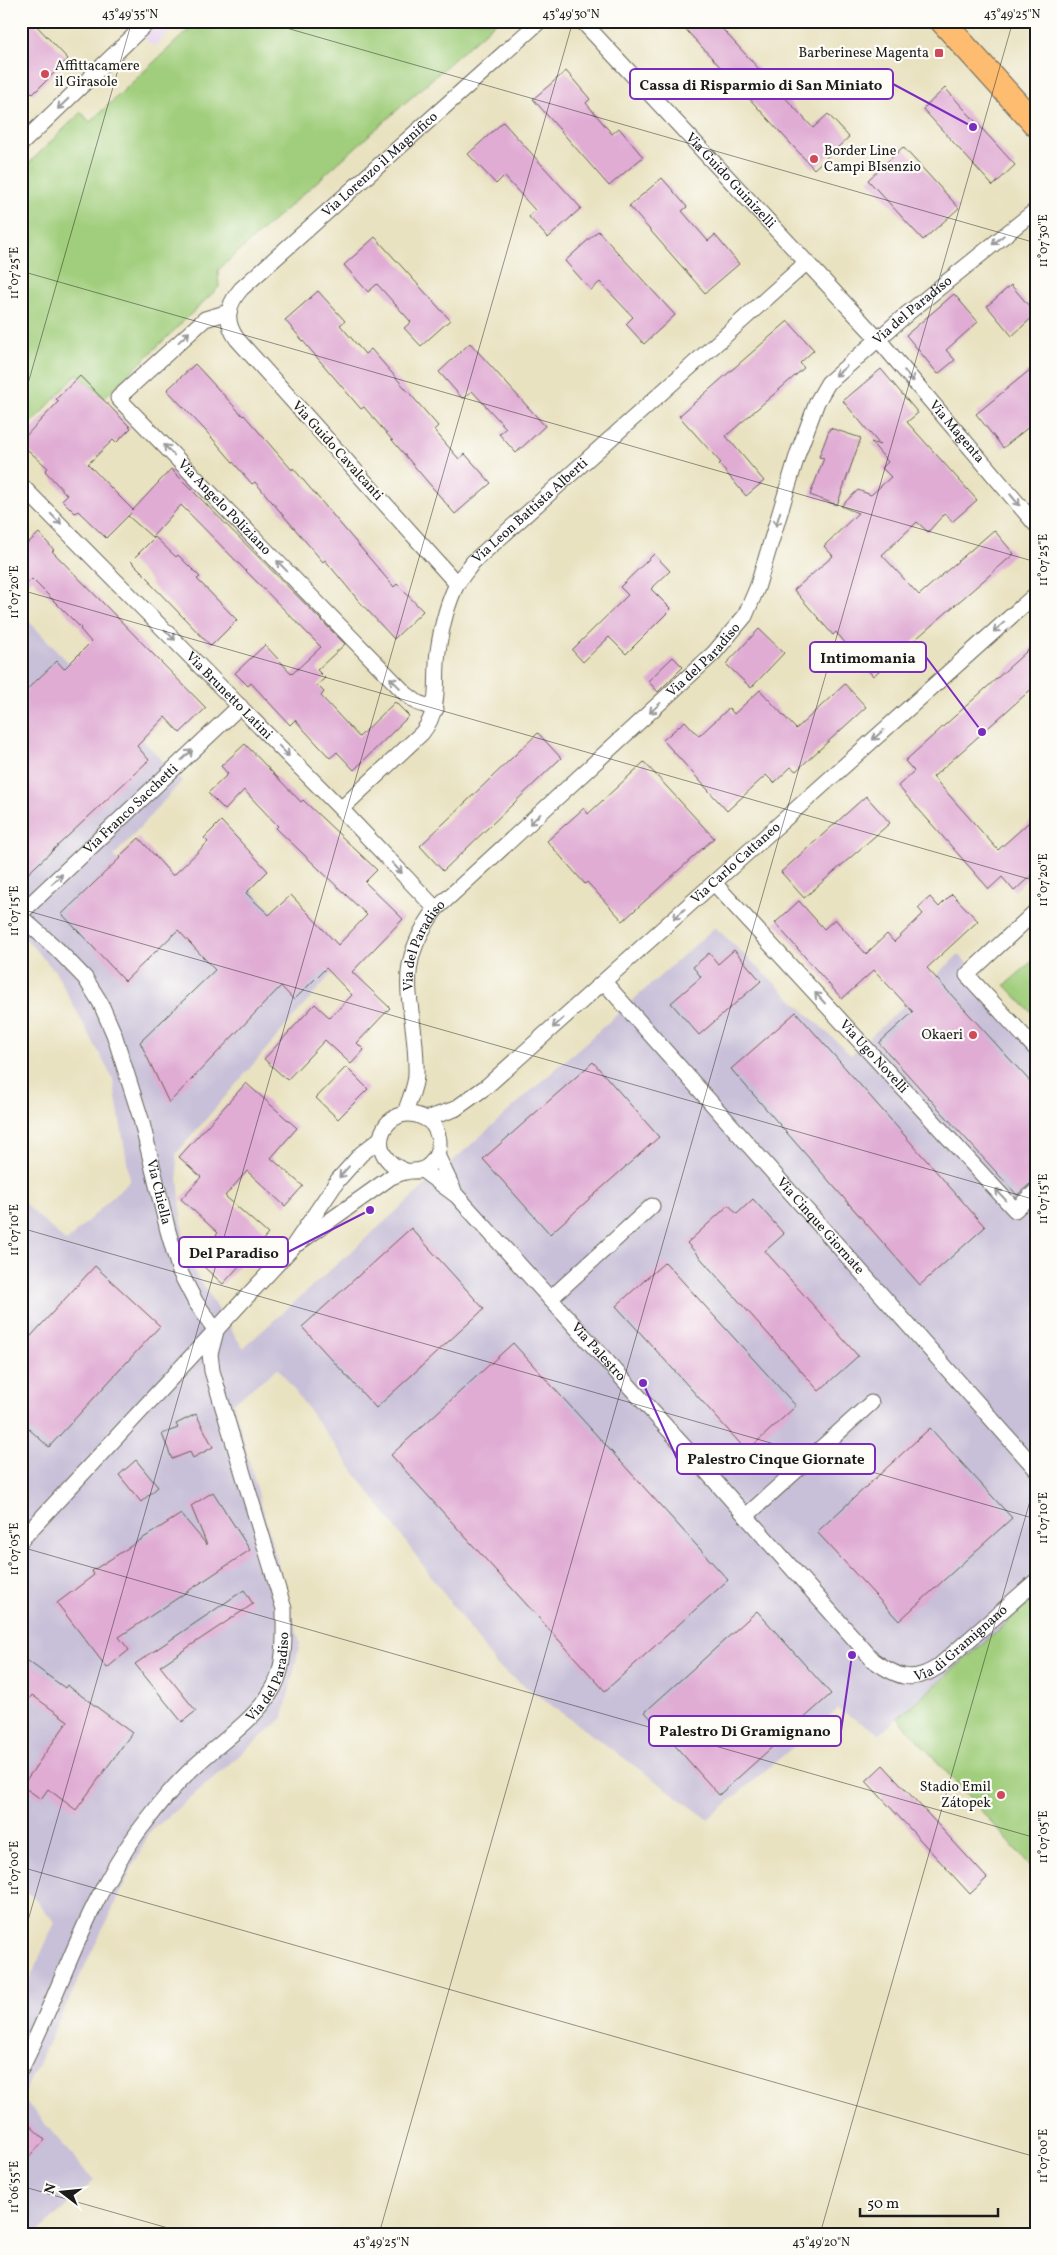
<svg xmlns="http://www.w3.org/2000/svg" width="1057" height="2255" viewBox="0 0 1057 2255" font-family="Vollkorn,serif">
<style>
.built{fill:#e6d2f0}
.industrial{fill:#c8bfd8}
.green{fill:#a0ce7c;stroke:#5e754c}
.building{fill:#e0acd4}
.lines{fill:none;stroke-linecap:round;stroke-linejoin:round}
.minor-casing{stroke:#646156;stroke-width:17}
.primary-casing{stroke:#646156;stroke-width:26}
.minor{stroke:#fff;stroke-width:15}
.primary{stroke:#fdbc70;stroke-width:24}
.oneway{stroke:#999}
.ticks{fill:none;stroke:#1c1c1c;stroke-width:1;stroke-opacity:0.45}
.poi-dot{fill:#d1495b;stroke:#fdfcf7;stroke-width:2}
.labels{text-anchor:middle;dominant-baseline:central;stroke-width:4.5;stroke-linejoin:round;paint-order:stroke}
.poi-label{font-size:14px;fill:#1c1c1c;stroke:#fdfcf7;text-anchor:end}
.street-label{font-size:14px;fill:#1c1c1c;stroke:#fdfcf7}
.leader{fill:none;stroke:#7b2cbf;stroke-width:2}
.callout-dot{fill:#7b2cbf;stroke:#fdfcf7;stroke-width:2}
.callout{fill:#fdfcf7;stroke:#7b2cbf;stroke-width:2}
.callout-label{font-size:15px;text-anchor:middle;font-weight:bold;fill:#1c1c1c}
.neatline{fill:none;stroke:#1c1c1c;stroke-width:2}
.ticks-label{font-size:12px;text-anchor:middle;fill:#1c1c1c}
</style>
<rect width="100%" height="100%" fill="#fdfcf7"/>
<filter id="ink" filterUnits="userSpaceOnUse"><feTurbulence type="fractalNoise" baseFrequency=".02" numOctaves="2"/><feDisplacementMap in="SourceGraphic" scale="10" xChannelSelector="R" yChannelSelector="G"/><feConvolveMatrix kernelMatrix="1 2 1 2 8 2 1 2 1" color-interpolation-filters="sRGB"/></filter>
<filter id="wash" filterUnits="userSpaceOnUse"><feTurbulence type="fractalNoise" baseFrequency=".0096" numOctaves="4" result="noise"/><feDisplacementMap in="SourceGraphic" scale="20" xChannelSelector="R" yChannelSelector="G"/><feGaussianBlur stdDeviation="1.12" result="paint"/><feColorMatrix in="noise" values="0 0 0 0 0 0 0 0 0 0 0 0 0 0 0 0 0 1.4 0 .05"/><feComposite in="paint" operator="in"/></filter>
<g filter="url(#wash)">
<rect width="100%" height="100%" fill="#e9e2c1"/>
<polygon class="built" points="128,21 180,21 154,47"/>
<polygon class="industrial" points="21,613 182,781 114,856 181,921 235,872 331,974 176,1154 185,1257 243,1348 715,927 851,1055 959,954 1036,1041 1036,1597 880,1734 838,1709 708,1819 497,1666 278,1368 233,1403 300,1643 283,1718 149,1833 22,2097 94,2181 38,2232 40,2234 21,2234 21,1999 55,1922 31,1895 21,1892 21,1200 66,1242 130,1180 113,1079 55,971 21,934"/>
<g class="green">
<polygon points="198,21 497,21 218,270 219,287 104,398 77,374 21,435 21,171 81,112 90,122"/>
<polygon points="1036,958 1036,1017 1005,985"/>
<polygon points="1036,1597 1036,1872 898,1718"/>
</g>
<g id="blocks">
<g class="building">
<polygon points="21,21 32,21 68,59 33,94 21,82"/>
<polygon points="678,21 715,21 813,128 828,114 849,137 814,169"/>
<polygon points="566,71 590,99 586,103 612,134 619,128 643,157 609,186 533,99"/>
<polygon points="945,88 1015,165 993,186 923,109"/>
<polygon points="503,122 581,208 548,238 529,217 535,210 504,176 496,184 468,154"/>
<polygon points="903,147 959,208 923,240 868,180"/>
<polygon points="662,178 687,207 682,211 708,241 715,235 739,264 705,293 629,206"/>
<polygon points="598,231 675,315 644,344 626,324 633,317 600,282 591,290 565,261"/>
<polygon points="375,237 450,320 421,346 404,328 411,322 377,284 368,292 344,265"/>
<polygon points="1011,285 1036,314 1012,336 987,306"/>
<polygon points="318,291 345,321 340,325 365,354 371,349 438,426 434,430 459,459 465,454 491,483 455,514 364,407 361,409 285,320"/>
<polygon points="954,294 978,322 946,350 955,360 938,374 906,335"/>
<polygon points="788,321 814,350 800,363 804,368 726,436 764,481 746,496 719,464 721,463 679,416"/>
<polygon points="470,343 545,426 516,453 499,434 506,428 472,391 463,399 439,372"/>
<polygon points="195,364 243,416 244,415 292,470 293,468 394,587 397,584 423,611 394,639 358,600 325,560 323,562 255,482 252,484 205,430 167,390"/>
<polygon points="1036,365 1036,421 1003,448 976,414"/>
<polygon points="881,369 918,413 907,422 977,500 952,522 945,513 928,532 917,522 882,555 919,595 994,530 1014,554 873,676 836,632 833,635 794,590 833,556 824,546 858,513 841,506 858,490 871,495 891,477 882,468 888,462 871,442 880,445 843,401"/>
<polygon points="80,376 131,428 116,443 113,440 88,464 113,490 133,510 171,469 345,644 317,670 325,678 317,685 324,692 321,696 359,737 395,702 409,716 354,770 337,752 330,758 295,720 290,725 251,683 248,686 235,673 265,645 292,674 321,647 181,505 152,537 128,516 131,513 106,538 78,511 75,513 62,500 67,495 45,471 48,468 21,444 21,441 59,401 56,399"/>
<polygon points="830,428 861,438 837,505 810,495 824,458 819,457"/>
<polygon points="39,533 54,550 52,551 206,708 180,733 165,717 137,746 149,760 21,880 21,695 57,661 64,669 91,642 80,629 81,628 32,579 21,589 21,549"/>
<polygon points="155,537 176,557 178,555 200,577 197,579 237,620 211,646 150,583 151,581 131,561"/>
<polygon points="654,554 670,571 651,589 671,609 626,654 609,637 583,662 572,650 628,595 620,587"/>
<polygon points="759,629 784,653 751,688 726,664"/>
<polygon points="1036,643 1036,685 933,777 998,850 1036,816 1036,871 1014,891 1002,877 989,889 898,786 914,771 905,761"/>
<polygon points="673,657 683,667 658,692 648,681"/>
<polygon points="845,684 866,707 796,771 791,767 774,783 766,775 727,811 663,740 685,721 699,736 729,708 734,714 760,690 796,729"/>
<polygon points="538,733 561,758 443,871 420,846"/>
<polygon points="245,744 301,802 303,800 377,870 365,882 403,919 352,972 390,1008 357,1043 364,1050 351,1064 325,1040 287,1080 264,1059 315,1004 330,1018 352,995 326,968 294,1000 281,986 169,1103 140,1042 215,970 178,930 125,981 62,914 121,857 120,856 139,838 173,876 208,842 204,838 221,821 268,871 246,893 269,915 291,895 338,945 367,915 276,828 278,826 244,790 225,810 208,793 228,774 221,766"/>
<polygon points="644,762 714,838 623,921 587,882 585,884 547,841 584,808 588,814"/>
<polygon points="866,796 890,823 804,898 781,872"/>
<polygon points="952,894 978,921 927,968 1036,1088 1036,1179 1017,1195 879,1043 913,1012 874,970 842,999 775,923 799,901 824,929 835,919 866,954 887,934 894,942 923,914 918,908 930,897 939,907"/>
<polygon points="734,950 761,981 699,1035 671,1003 701,977 693,967 709,953 718,964"/>
<polygon points="796,1012 985,1227 920,1285 731,1069"/>
<polygon points="593,1062 659,1137 550,1234 483,1159"/>
<polygon points="346,1067 368,1089 338,1119 316,1098"/>
<polygon points="246,1083 297,1128 271,1158 303,1186 285,1206 247,1171 225,1196 268,1234 223,1284 195,1259 218,1233 181,1199 201,1177 179,1157"/>
<polygon points="753,1199 784,1234 765,1251 858,1356 819,1391 687,1243 729,1205 737,1214"/>
<polygon points="411,1228 484,1309 376,1408 302,1327"/>
<polygon points="665,1262 796,1406 747,1451 616,1306"/>
<polygon points="95,1266 160,1326 49,1447 21,1422 21,1347"/>
<polygon points="513,1343 728,1580 605,1691 391,1455"/>
<polygon points="196,1414 213,1447 193,1458 190,1452 172,1459 162,1434 178,1428 176,1424"/>
<polygon points="930,1428 1012,1518 899,1621 817,1532"/>
<polygon points="136,1460 158,1487 141,1502 119,1475"/>
<polygon points="213,1492 250,1550 119,1637 129,1650 107,1668 57,1603 94,1575 92,1571 181,1514 207,1545 191,1506"/>
<polygon points="244,1590 253,1604 160,1666 196,1711 182,1722 135,1664"/>
<polygon points="757,1611 831,1694 719,1795 645,1712"/>
<polygon points="21,1656 65,1688 67,1685 132,1733 76,1810 48,1789 41,1799 22,1786 68,1721 32,1695 21,1710"/>
<polygon points="883,1765 987,1878 970,1894 866,1781"/>
<polygon points="21,2117 45,2140 21,2166"/>
</g>
</g>
</g>
<g filter="url(#ink)">
<use href="#blocks" fill-opacity="0" stroke="#646156" stroke-width="1"/>
<g class="lines">
<g class="minor-casing">
<g id="minor">
<path id="s1" d="M582,21L878,339L1036,525"/>
<polyline points="21,144 149,21"/>
<path id="s2" d="M229,312L205,319L118,398L406,694L418,703L436,709"/>
<path id="s3" d="M21,485L341,809L436,909"/>
<path id="s4" d="M457,584L237,339C224,321 227,305 241,289L540,21"/>
<path id="s5" d="M341,809L422,733C442,708 434,682 438,651C441,630 447,604 457,584C462,576 468,569 473,562L806,263"/>
<path id="s6" d="M714,883L1015,1210L1036,1191"/>
<polyline points="1036,911 967,975 1036,1049"/>
<path id="s7" d="M21,913L240,706"/>
<path id="s8" d="M21,917L57,949L85,978L100,1002L114,1034L141,1119L168,1231L180,1272L195,1301L216,1331"/>
<path id="s9" d="M604,982L1036,1469"/>
<path id="s10" d="M405,1114C408,1101 416,1088 416,1074C418,1004 388,974 436,909L714,653L745,616L757,588L798,453L817,402L828,383L908,313L1036,210"/>
<path id="s11" d="M426,1119L455,1109L487,1086L1036,594"/>
<polyline points="437,1155 454,1191"/>
<path id="s12" d="M422,1170L457,1196L699,1463L873,1660C897,1677 912,1684 938,1667L1036,1581"/>
<path d="M297,1244L391,1177C396,1175 401,1173 406,1172C410,1170 416,1172 421,1170C434,1165 442,1149 438,1136C436,1128 431,1121 424,1118C386,1099 358,1155 406,1171"/>
<polyline points="550,1299 652,1206"/>
<polyline points="746,1516 871,1403"/>
<polyline points="21,1540 292,1248 338,1180 361,1154 380,1139"/>
<path id="s13" d="M21,2069C61,1991 85,1904 138,1832C155,1810 173,1786 194,1767C220,1742 257,1719 274,1687C286,1664 284,1634 284,1609L212,1371L210,1354L216,1331"/>
</g>
</g>
<g class="primary-casing">
<polyline id="primary" points="942,21 1036,125"/>
</g>
<use href="#minor" class="minor"/>
<use href="#primary" class="primary"/>
</g>
<defs><path id="oneway-shaft" d="M-6 0H5M1.5-3L5.5 0L1.5 3" fill="none" stroke-width="1.6" stroke-linecap="round" stroke-linejoin="round" transform="scale(1.25)"/></defs>
<g class="oneway">
<use href="#oneway-shaft" transform="translate(63 104) rotate(136)"/>
<use href="#oneway-shaft" transform="translate(998 240) rotate(141)"/>
<use href="#oneway-shaft" transform="translate(184 337) rotate(-43)"/>
<use href="#oneway-shaft" transform="translate(841 371) rotate(139)"/>
<use href="#oneway-shaft" transform="translate(909 376) rotate(50)"/>
<use href="#oneway-shaft" transform="translate(169 450) rotate(-134)"/>
<use href="#oneway-shaft" transform="translate(1015 500) rotate(50)"/>
<use href="#oneway-shaft" transform="translate(56 519) rotate(45)"/>
<use href="#oneway-shaft" transform="translate(778 519) rotate(107)"/>
<use href="#oneway-shaft" transform="translate(282 566) rotate(-134)"/>
<use href="#oneway-shaft" transform="translate(999 627) rotate(138)"/>
<use href="#oneway-shaft" transform="translate(170 635) rotate(45)"/>
<use href="#oneway-shaft" transform="translate(395 683) rotate(-134)"/>
<use href="#oneway-shaft" transform="translate(655 708) rotate(137)"/>
<use href="#oneway-shaft" transform="translate(878 735) rotate(138)"/>
<use href="#oneway-shaft" transform="translate(284 751) rotate(46)"/>
<use href="#oneway-shaft" transform="translate(187 755) rotate(-43)"/>
<use href="#oneway-shaft" transform="translate(535 819) rotate(137)"/>
<use href="#oneway-shaft" transform="translate(397 868) rotate(47)"/>
<use href="#oneway-shaft" transform="translate(57 879) rotate(-43)"/>
<use href="#oneway-shaft" transform="translate(679 914) rotate(138)"/>
<use href="#oneway-shaft" transform="translate(820 998) rotate(-133)"/>
<use href="#oneway-shaft" transform="translate(558 1023) rotate(138)"/>
<use href="#oneway-shaft" transform="translate(344 1172) rotate(131)"/>
<use href="#oneway-shaft" transform="translate(1001 1195) rotate(-133)"/>
</g>
</g>
<path class="ticks" d="M262,21L1036,243M21,271L1036,562M21,408L132,21M21,590L1036,881M21,909L1036,1200M21,1228L1036,1519M21,1547L1036,1838M21,1867L1036,2157M21,1945L573,21M21,2186L189,2234M379,2234L1013,21M820,2234L1036,1480"/>
<g class="poi-dot">
<rect x="934" y="48" width="10" height="10" rx="2.5"/>
<circle cx="45" cy="74" r="5"/>
<circle cx="814" cy="159" r="5"/>
<circle cx="973" cy="1035" r="5"/>
<circle cx="1001" cy="1795" r="5"/>
</g>
<g class="labels">
<g class="poi-label">
<text x="929" y="53">Barberinese Magenta</text>
<text x="55" y="66" text-anchor="start">Affittacamere<tspan x="55" dy="16">il Girasole</tspan></text>
<text x="824" y="151" text-anchor="start">Border Line<tspan x="824" dy="16">Campi BIsenzio</tspan></text>
<text x="963" y="1035">Okaeri</text>
<text x="991" y="1787">Stadio Emil<tspan x="991" dy="16">Zátopek</tspan></text>
</g>
<g class="street-label">
<text stroke="none"><textPath href="#s4" startOffset="571">Via Lorenzo il Magnifico</textPath></text>
<text stroke="none"><textPath href="#s1" startOffset="218">Via Guido Guinizelli</textPath></text>
<text stroke="none"><textPath href="#s10" startOffset="999">Via del Paradiso</textPath></text>
<text stroke="none"><textPath href="#s1" startOffset="556">Via Magenta</textPath></text>
<text transform="translate(337 451) rotate(48)">Via Guido Cavalcanti</text>
<text stroke="none"><textPath href="#s2" startOffset="295">Via Angelo Poliziano</textPath></text>
<text stroke="none"><textPath href="#s5" startOffset="370">Via Leon Battista Alberti</textPath></text>
<text stroke="none"><textPath href="#s10" startOffset="579">Via del Paradiso</textPath></text>
<text stroke="none"><textPath href="#s3" startOffset="296">Via Brunetto Latini</textPath></text>
<text stroke="none"><textPath href="#s7" startOffset="151">Via Franco Sacchetti</textPath></text>
<text stroke="none"><textPath href="#s11" startOffset="404">Via Carlo Cattaneo</textPath></text>
<text stroke="none"><textPath href="#s10" startOffset="174">Via del Paradiso</textPath></text>
<text stroke="none"><textPath href="#s6" startOffset="236">Via Ugo Novelli</textPath></text>
<text stroke="none"><textPath href="#s8" startOffset="316">Via Chiella</textPath></text>
<text stroke="none"><textPath href="#s9" startOffset="326">Via Cinque Giornate</textPath></text>
<text stroke="none"><textPath href="#s12" startOffset="254">Via Palestro</textPath></text>
<text stroke="none"><textPath href="#s12" startOffset="770">Via di Gramignano</textPath></text>
<text stroke="none"><textPath href="#s13" startOffset="472">Via del Paradiso</textPath></text>
</g>
</g>
<path class="leader" d="M973 127L893 84M982 732L926 657M370 1210L288 1252M643 1383L677 1459M852 1655L841 1731"/>
<g class="callout-dot">
<circle cx="973" cy="127" r="5"/>
<circle cx="982" cy="732" r="5"/>
<circle cx="370" cy="1210" r="5"/>
<circle cx="643" cy="1383" r="5"/>
<circle cx="852" cy="1655" r="5"/>
</g>
<g class="callout">
<rect x="630" y="69" width="263" height="30" rx="5"/>
<rect x="810" y="642" width="116" height="30" rx="5"/>
<rect x="179" y="1237" width="109" height="30" rx="5"/>
<rect x="677" y="1444" width="198" height="30" rx="5"/>
<rect x="649" y="1716" width="192" height="30" rx="5"/>
</g>
<g class="callout-label">
<text x="761" y="90">Cassa di Risparmio di San Miniato</text>
<text x="868" y="663">Intimomania</text>
<text x="234" y="1258">Del Paradiso</text>
<text x="776" y="1464">Palestro Cinque Giornate</text>
<text x="745" y="1736">Palestro Di Gramignano</text>
</g>
<rect width="1057" height="2255" fill="none" stroke="#fdfcf7" stroke-width="55"/>
<g transform="translate(62 2192) rotate(286)" stroke="#fdfcf7" stroke-width="4" paint-order="stroke">
<path d="M0-4L9 19L0 12L-9 19Z" fill="#1c1c1c"/>
<text y="-8" font-size="14" font-weight="bold" text-anchor="middle" fill="#1c1c1c">N</text>
</g>
<path d="M860 2208v8h138v-8" fill="none" stroke="#1c1c1c" stroke-width="2.5"/>
<text x="867" y="2208" font-size="15" fill="#1c1c1c" stroke="#fdfcf7" stroke-width="4" paint-order="stroke">50 m</text>
<rect x="28" y="28" width="1002" height="2200" class="neatline"/>
<g class="ticks-label">
<text x="130" y="18">43°49'35"N</text>
<text x="571" y="18">43°49'30"N</text>
<text x="1012" y="18">43°49'25"N</text>
<text transform="translate(1043 241) rotate(-90)" y="4">11°07'30"E</text>
<text transform="translate(14 273) rotate(-90)" y="4">11°07'25"E</text>
<text transform="translate(1043 560) rotate(-90)" y="4">11°07'25"E</text>
<text transform="translate(14 592) rotate(-90)" y="4">11°07'20"E</text>
<text transform="translate(1043 880) rotate(-90)" y="4">11°07'20"E</text>
<text transform="translate(14 911) rotate(-90)" y="4">11°07'15"E</text>
<text transform="translate(1043 1199) rotate(-90)" y="4">11°07'15"E</text>
<text transform="translate(14 1230) rotate(-90)" y="4">11°07'10"E</text>
<text transform="translate(1043 1518) rotate(-90)" y="4">11°07'10"E</text>
<text transform="translate(14 1549) rotate(-90)" y="4">11°07'05"E</text>
<text transform="translate(1043 1837) rotate(-90)" y="4">11°07'05"E</text>
<text transform="translate(14 1868) rotate(-90)" y="4">11°07'00"E</text>
<text transform="translate(1043 2156) rotate(-90)" y="4">11°07'00"E</text>
<text transform="translate(14 2187) rotate(-90)" y="4">11°06'55"E</text>
<text x="381" y="2246">43°49'25"N</text>
<text x="821" y="2246">43°49'20"N</text>
</g>
</svg>
